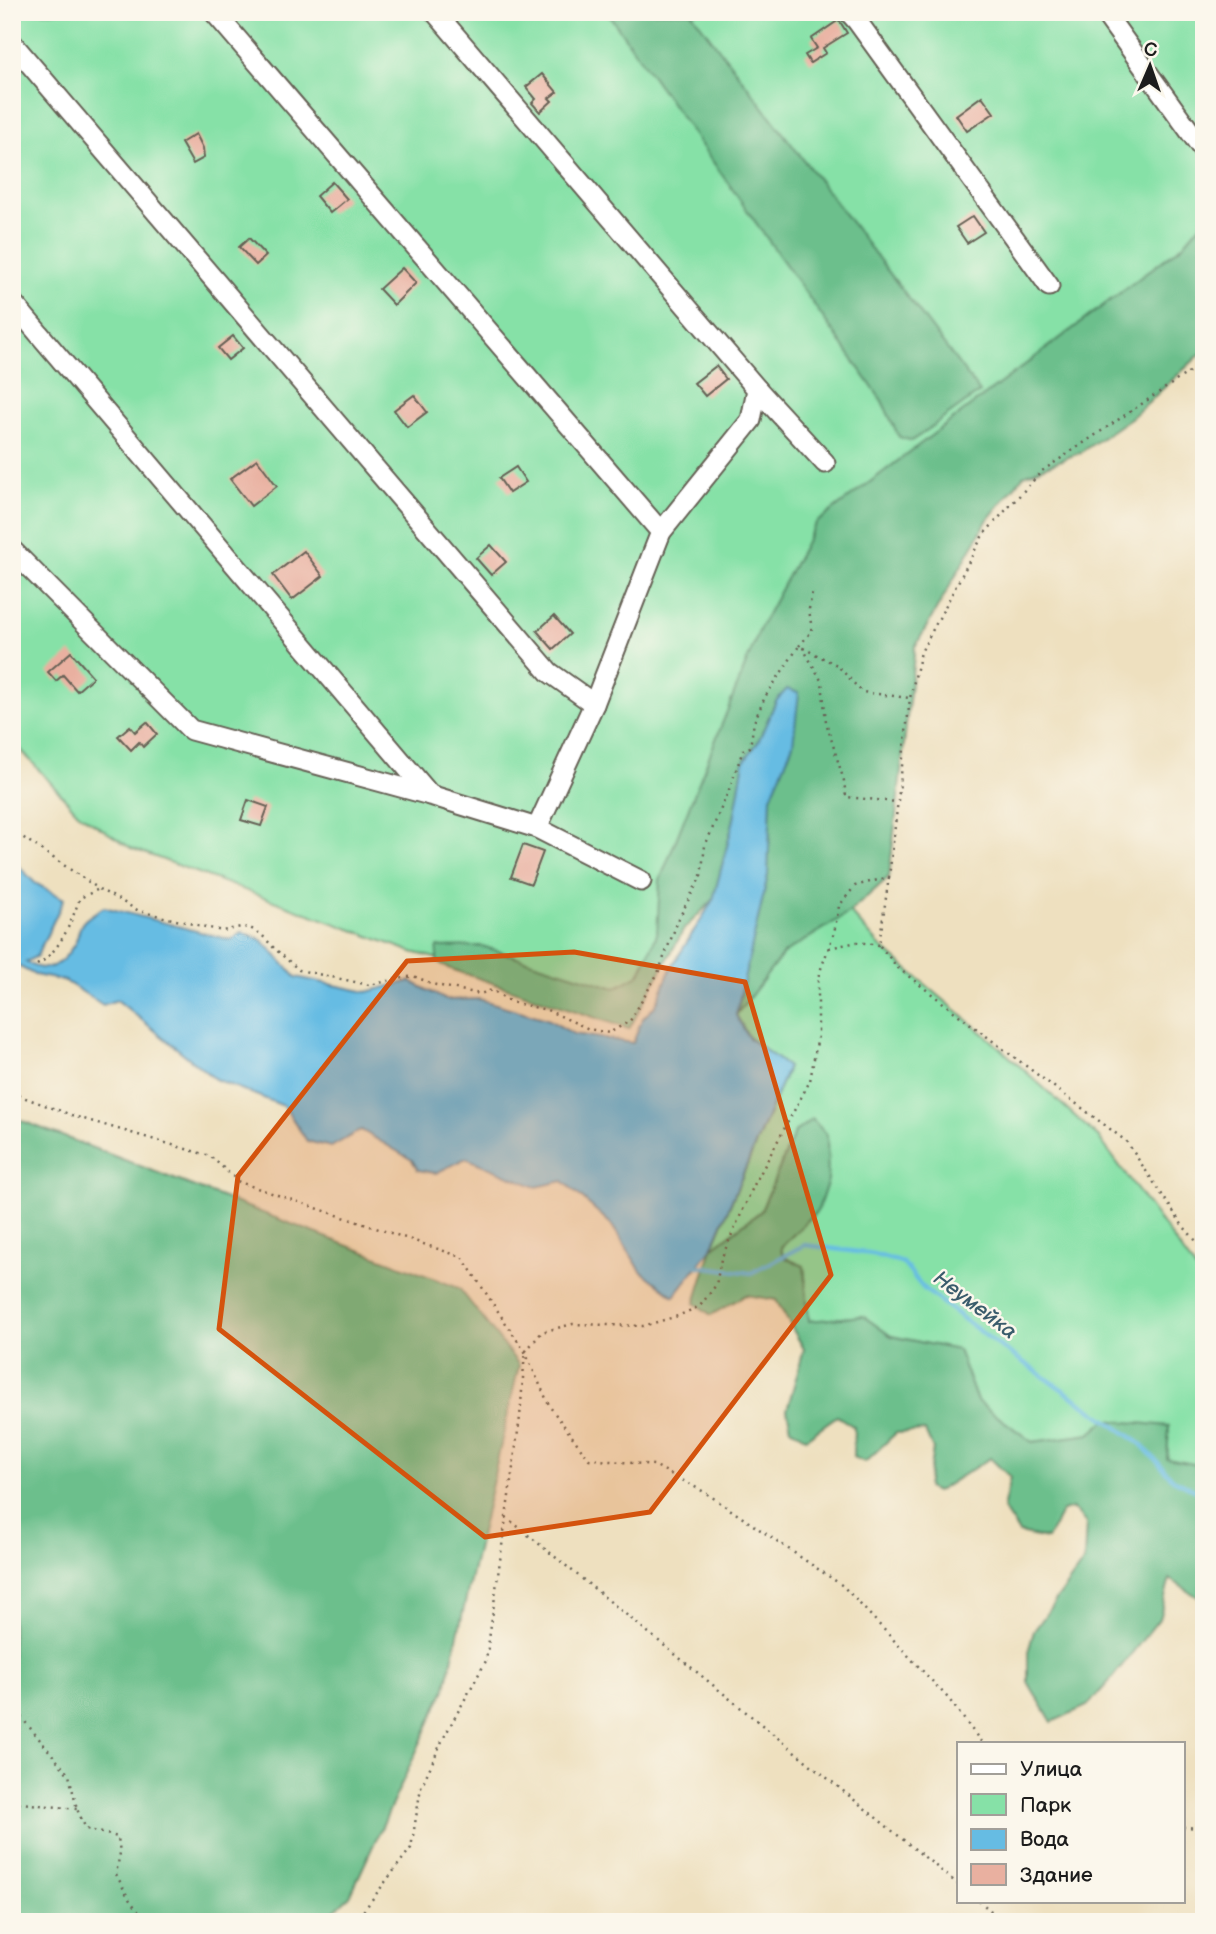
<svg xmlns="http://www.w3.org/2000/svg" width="1216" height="1934" viewBox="0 0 1216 1934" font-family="'Balsamiq Sans',sans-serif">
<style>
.green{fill:#86e1a7;stroke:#517e62;stroke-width:2}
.forest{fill:#6cbf8c;stroke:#446e54;stroke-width:2}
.water{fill:#66bce3;stroke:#416c80;stroke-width:2}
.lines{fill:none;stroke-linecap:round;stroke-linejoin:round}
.stream{stroke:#66bce3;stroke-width:4.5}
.building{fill:#e9b0a0}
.minor-casing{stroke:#666155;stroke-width:23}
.path{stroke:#666155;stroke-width:2.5;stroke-dasharray:2 5;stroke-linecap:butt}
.minor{stroke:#fff;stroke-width:19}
.marked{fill:#d4530e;fill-opacity:0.2;stroke:#d4530e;stroke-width:5;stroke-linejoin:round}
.labels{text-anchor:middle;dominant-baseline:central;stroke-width:5;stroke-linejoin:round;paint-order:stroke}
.water-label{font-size:21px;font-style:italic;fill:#3a5c6c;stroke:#fbf7ec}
</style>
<rect width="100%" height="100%" fill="#fbf7ec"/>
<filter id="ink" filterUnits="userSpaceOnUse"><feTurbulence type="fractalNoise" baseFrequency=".0143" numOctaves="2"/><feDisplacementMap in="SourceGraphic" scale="14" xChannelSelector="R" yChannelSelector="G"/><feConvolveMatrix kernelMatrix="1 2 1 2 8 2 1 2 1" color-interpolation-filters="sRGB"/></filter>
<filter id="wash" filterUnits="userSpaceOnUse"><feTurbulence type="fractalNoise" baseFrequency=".00686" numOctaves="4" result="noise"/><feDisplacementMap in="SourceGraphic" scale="28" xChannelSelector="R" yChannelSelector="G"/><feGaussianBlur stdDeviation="1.57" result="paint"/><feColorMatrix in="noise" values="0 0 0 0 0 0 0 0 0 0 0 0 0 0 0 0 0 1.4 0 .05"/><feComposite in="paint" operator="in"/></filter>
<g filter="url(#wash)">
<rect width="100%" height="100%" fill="#eee0bf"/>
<g class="green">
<polygon points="12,12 1204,12 1204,246 820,547 711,820 624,1007 412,952 131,848 78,813 12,740"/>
<polygon points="850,912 879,945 990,1039 1099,1138 1204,1281 1204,1466 1167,1460 1169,1426 1032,1442 977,1401 958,1350 891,1336 863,1316 809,1321 804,1267 783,1257 781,1247 818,1210 795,1132 761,1211 712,1248 788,1067 749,1038 736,1015 783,954"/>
</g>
<g class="forest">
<polygon points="607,12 691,12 980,392 912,441 899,437 882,401"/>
<polygon points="1204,220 1204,351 1132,417 1081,452 1024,475 988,519 915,647 889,877 850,912 783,954 736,1015 768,875 771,797 793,744 776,701 758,742 744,761 734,819 713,900 684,929 629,1029 448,968 437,961 437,947 482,946 615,988 640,974 657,934 660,880 761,626 816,523 1183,245"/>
<polygon points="12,1117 459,1288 519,1365 446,1687 350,1896 321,1922 12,1922"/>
<polygon points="812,1119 827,1135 828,1180 818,1210 781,1247 783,1257 804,1266 809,1321 863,1316 891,1336 958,1350 977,1401 1032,1442 1090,1434 1106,1420 1169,1426 1167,1459 1204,1466 1204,1601 1170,1579 1159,1619 1108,1683 1087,1706 1052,1722 1028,1682 1028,1652 1034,1631 1084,1561 1086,1523 1072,1508 1062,1511 1047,1539 1019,1533 1003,1509 1010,1477 990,1458 936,1492 927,1488 933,1449 925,1431 896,1433 865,1462 853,1457 854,1427 837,1416 806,1438 791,1428 787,1410 804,1349 776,1300 746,1295 711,1315 695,1303 712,1248 761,1211 795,1132"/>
</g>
<path class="water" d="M787,689L799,693L793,744L771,797L768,875L736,1015L749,1038L788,1067L712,1248L674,1296L641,1271L611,1224L563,1181L536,1187L466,1158L436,1173L418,1170L412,1160L361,1130L331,1147L307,1141L284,1106L215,1079L117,1000L103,1005L65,981L35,975L12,963V859L35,883L64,899L37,956L26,962C46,975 62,965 73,946C78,940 78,931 81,925C85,917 97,912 104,907L231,940L242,932L262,940L296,977L367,992L410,981L446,1000L479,999L547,1019L574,1034L633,1043L642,1019L656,1005L671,968L713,900L734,819L744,761L758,742L776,701Z"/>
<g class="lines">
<polyline class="stream" points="698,1266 751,1273 805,1245 873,1254 903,1263 924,1289 994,1342 1141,1444 1173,1479 1204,1494"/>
</g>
<g id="blocks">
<g class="building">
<polygon points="839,20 847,33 823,48 826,53 810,63 805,55 817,48 811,39"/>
<polygon points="542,74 557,92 549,98 552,101 540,112 532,103 536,99 526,87"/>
<polygon points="982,96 994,113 967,131 956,115"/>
<polygon points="196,134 203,148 204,158 193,164 181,143"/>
<polygon points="332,182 347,199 330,213 316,196"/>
<polygon points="973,216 984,232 967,243 956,227"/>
<polygon points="249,238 266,256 256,265 239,247"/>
<polygon points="402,268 416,283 394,305 379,289"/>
<polygon points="233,336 243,348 228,360 218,348"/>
<polygon points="716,366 726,379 705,396 694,383"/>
<polygon points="414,395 427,412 407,427 394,410"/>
<polygon points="257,459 277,486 251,506 230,479"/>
<polygon points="516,467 526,482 509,493 499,478"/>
<polygon points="491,545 506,562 491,575 476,558"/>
<polygon points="304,551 323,576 292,600 273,575"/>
<polygon points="554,616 570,634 553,649 537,631"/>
<polygon points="71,652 93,677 77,691 63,675 56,681 48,672"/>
<polygon points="147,722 157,734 143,747 139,742 131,750 118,736 130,726 135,732"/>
<polygon points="248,800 268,807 261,826 241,820"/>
<polygon points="523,845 543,852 531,884 511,877"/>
</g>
</g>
</g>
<g filter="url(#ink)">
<use href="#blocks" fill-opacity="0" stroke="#666155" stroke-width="2"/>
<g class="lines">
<g class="minor-casing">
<g id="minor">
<polyline points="214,12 661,532"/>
<polyline points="849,12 857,21 1049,286"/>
<polyline points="1104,12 1204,151"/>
<polyline points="12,43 549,672 594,704"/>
<polyline points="12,302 430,795"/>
<polyline points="757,389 825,463"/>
<polyline points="12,550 191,730 430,795 537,828 594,704 661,532 751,420 757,389 435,12"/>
<polyline points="537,828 641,881"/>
</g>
</g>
<g class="path">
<polyline points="799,646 812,631 809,609 812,593"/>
<polyline points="803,648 837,665 862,692 909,698"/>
<polyline points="12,830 99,889 139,911 222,931 241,927 250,928 261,934 274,948 299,970 369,985 413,976 436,985 480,994 492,990 511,1002 547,1010 589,1029 609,1033 630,1021 658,973 679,918 701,876 705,846 731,785 743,750 750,747 754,722 765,697 799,646 803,648 822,682 826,722 844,781 846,797 897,802"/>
<polyline points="889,877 879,945 898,968 990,1039 1126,1141 1183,1226 1204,1250"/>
<polyline points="829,948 857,942 879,945"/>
<path d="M37,965C62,949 70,924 80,898L99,889"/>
<polyline points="12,1093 77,1117 210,1156 239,1182 462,1257 525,1352 550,1407 589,1459 654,1465 706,1493 843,1586 948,1698 982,1743"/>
<polyline points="506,1517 959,1885"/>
<polyline points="12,1706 69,1775 77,1809 86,1829 118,1837 120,1853 116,1874 129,1899 146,1922"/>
<polyline points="12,1802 77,1809"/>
<polyline points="1183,1827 1204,1828"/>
<polyline points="979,1901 1004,1922"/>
<polyline points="355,1922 411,1848 421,1787 443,1739 486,1661 520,1417 525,1352 542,1332 573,1324 643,1326 678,1316 700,1306 716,1285 721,1259 754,1185 810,1081 818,1036 818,977 834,933 839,906 855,886 889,877 910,698 921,652 983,535 1042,471 1204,362"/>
</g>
<use href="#minor" class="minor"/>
</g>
</g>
<path class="marked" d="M574,952L745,982L831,1275L650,1512L485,1537L219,1329L238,1176L407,961Z"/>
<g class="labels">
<g class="water-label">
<text transform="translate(975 1305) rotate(37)">Неумейка</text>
</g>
</g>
<rect width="1216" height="1934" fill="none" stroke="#fbf7ec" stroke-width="42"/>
<rect x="957" y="1742" width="228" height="161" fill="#fbf7ec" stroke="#a29f99" stroke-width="2"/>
<rect x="971" y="1764" width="35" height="10" fill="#ffffff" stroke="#a29f99" stroke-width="2"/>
<text x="1020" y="1776" font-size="21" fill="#1c1c1c">Улица</text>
<rect x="971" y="1794" width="35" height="21" fill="#86e1a7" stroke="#a29f99" stroke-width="2"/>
<text x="1020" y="1812" font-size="21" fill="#1c1c1c">Парк</text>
<rect x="971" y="1829" width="35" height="21" fill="#66bce3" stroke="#a29f99" stroke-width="2"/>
<text x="1020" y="1846" font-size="21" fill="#1c1c1c">Вода</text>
<rect x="971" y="1864" width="35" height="21" fill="#e9b0a0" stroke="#a29f99" stroke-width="2"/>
<text x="1020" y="1882" font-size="21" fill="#1c1c1c">Здание</text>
<g transform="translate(1150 66) rotate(2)" stroke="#fbf7ec" stroke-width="5" paint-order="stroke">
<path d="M0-5L12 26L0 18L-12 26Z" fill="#1c1c1c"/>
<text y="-10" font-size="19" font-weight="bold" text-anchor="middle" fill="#1c1c1c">С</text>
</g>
</svg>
